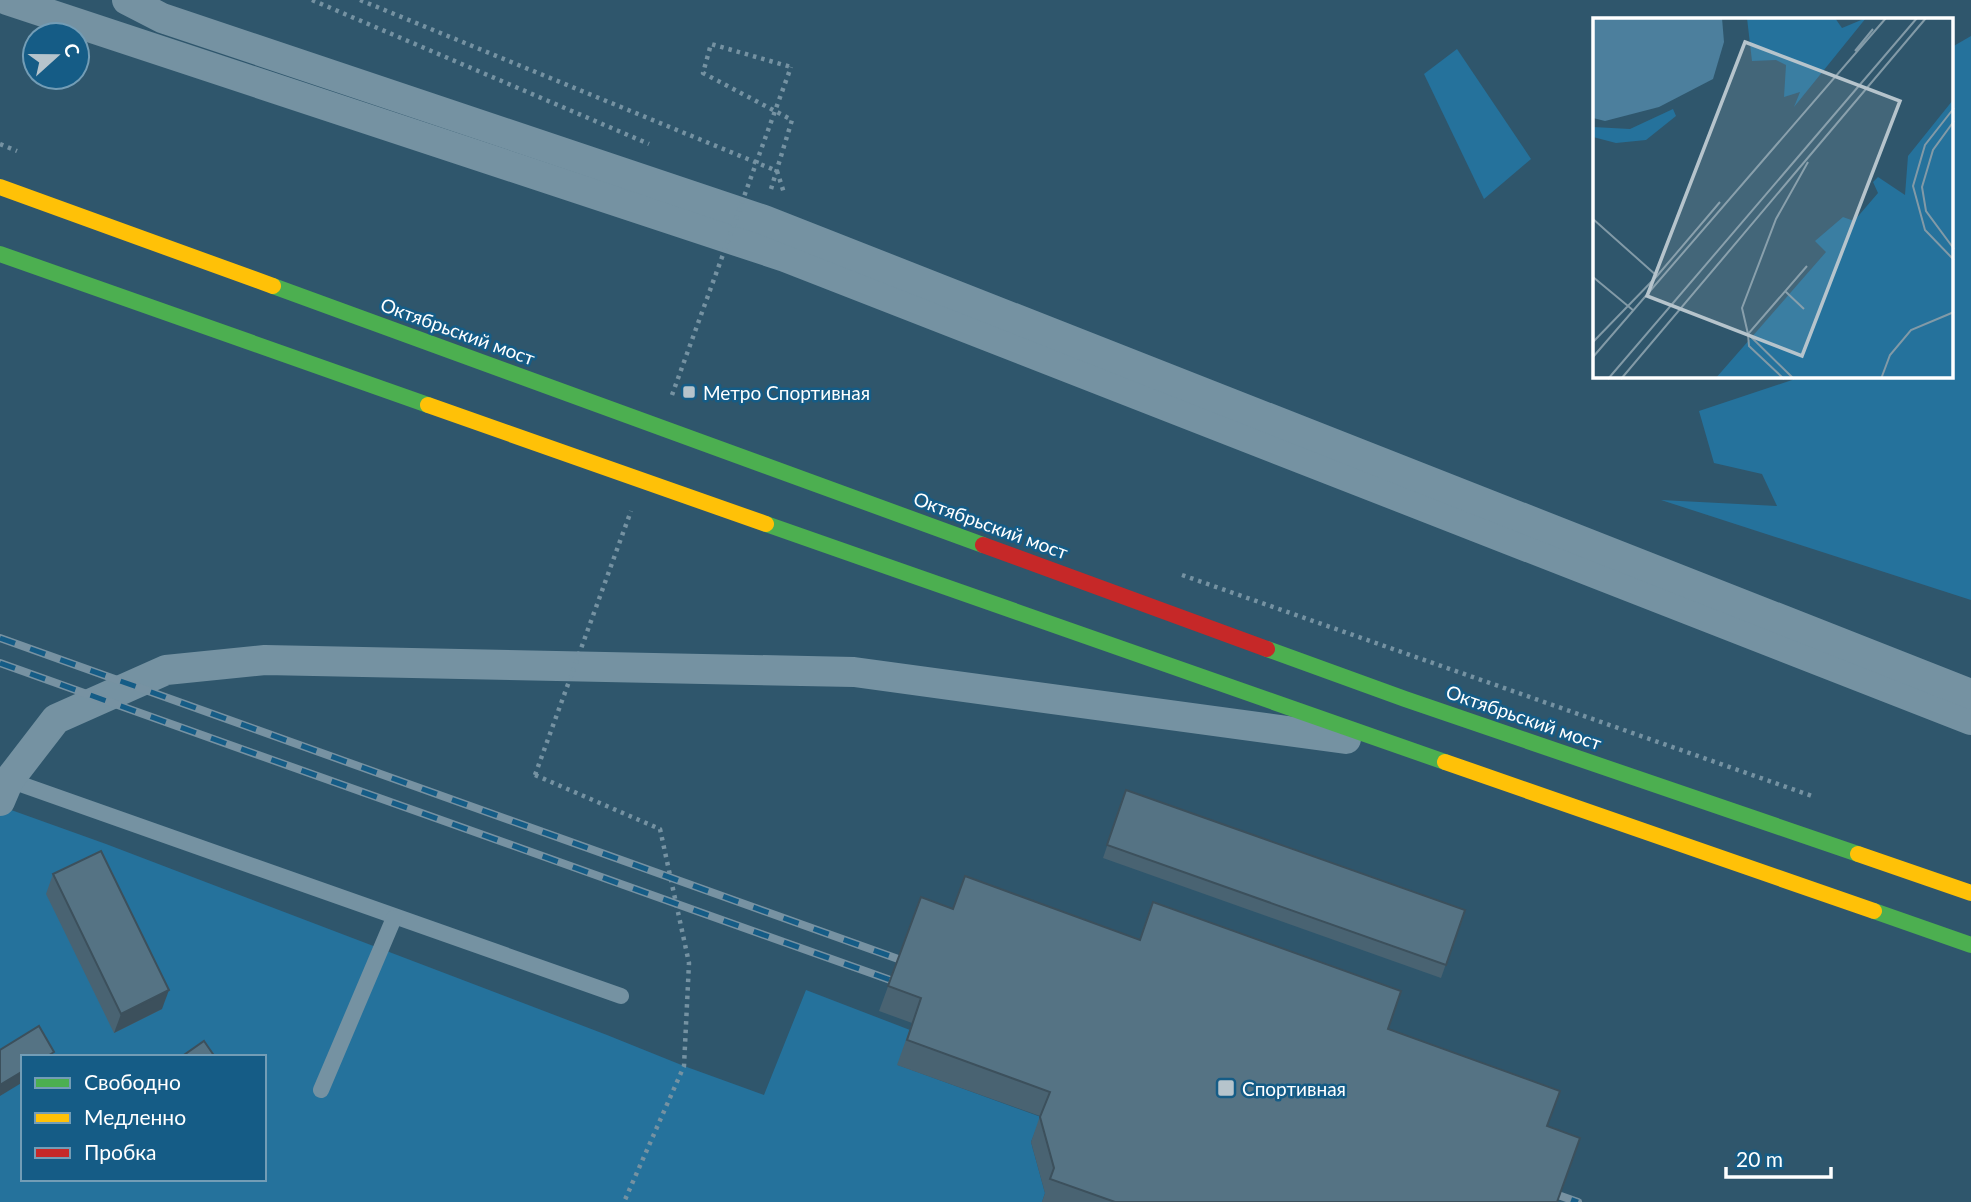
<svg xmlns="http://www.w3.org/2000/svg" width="1971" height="1202" viewBox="0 0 1971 1202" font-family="Lato,sans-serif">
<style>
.green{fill:#25729c;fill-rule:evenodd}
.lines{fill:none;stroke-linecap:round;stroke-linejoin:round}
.path{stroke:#7592a2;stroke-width:4.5;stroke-dasharray:3.5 5;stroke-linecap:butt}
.lane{stroke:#7592a2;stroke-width:16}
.street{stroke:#7592a2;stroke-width:30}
.fast{stroke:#4caf50;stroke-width:16}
.slow{stroke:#ffc107;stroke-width:16}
.jam{stroke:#c62828;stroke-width:16}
.rail-casing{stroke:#7792a2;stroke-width:8}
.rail{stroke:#155c86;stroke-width:5;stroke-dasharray:16;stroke-linecap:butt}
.path-bridge{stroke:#7592a2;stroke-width:4.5;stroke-dasharray:3.5 5;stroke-linecap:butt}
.wall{fill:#496372}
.shaded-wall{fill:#3c505c}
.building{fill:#557384;stroke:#3c505c;stroke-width:2}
.poi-dot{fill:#b6c4cc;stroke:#155c86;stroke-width:2.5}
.labels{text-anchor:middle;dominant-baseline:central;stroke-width:5;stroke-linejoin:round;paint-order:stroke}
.street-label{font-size:19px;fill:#fff;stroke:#155c86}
.poi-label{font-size:19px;fill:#fff;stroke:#155c86;text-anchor:start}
.inset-road{fill:none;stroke:#829aa7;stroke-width:2}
.view{fill:#b6c4cc;fill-opacity:0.15;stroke:#b6c4cc;stroke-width:3.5}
.inset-edge{fill:none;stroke:#fff;stroke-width:3.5}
</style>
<rect width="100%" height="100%" fill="#2f566c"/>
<g class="green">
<polygon points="1971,36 1971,600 1661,500 1777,506 1762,474 1714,463 1699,411 1804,376 1952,376 1952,47"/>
<polygon points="1457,49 1531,159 1484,199 1424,74"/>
<path d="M0,806L106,844L607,1035L684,1066L764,1095L806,990L910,1030L898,1065L1041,1117L1031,1142L1045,1193L1042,1202H0ZM23,1057H264V1179H23Z"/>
</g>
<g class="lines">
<g class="path">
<polyline points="312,0 649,144"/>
<polyline points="360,0 777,171 784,193"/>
<polyline points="0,144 17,151"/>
<polyline points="771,189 792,120 703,73 711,44 791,67"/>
<polyline points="1182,575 1812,796"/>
<polyline points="535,775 660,829 689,963 684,1066 624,1202"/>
</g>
<g class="lane">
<polyline points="9,780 621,996"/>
<polyline points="321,1090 394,918"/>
</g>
<g class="street">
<polyline points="7,0 785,257 1971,720"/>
<polyline points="127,0 162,18 764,220 1971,694"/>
<polyline points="0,801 9,780 56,719 166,670 265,660 854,672 1346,739"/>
</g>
<g class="fast">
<polyline points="0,254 428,405"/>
<polyline points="273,286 983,545"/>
<polyline points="766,524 1445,762"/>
<polyline points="1267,649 1405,699 1858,854"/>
<polyline points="1874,911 1971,945"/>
</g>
<g class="slow">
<polyline points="0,187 273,286"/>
<polyline points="428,405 766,524"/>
<polyline points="1445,762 1874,911"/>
<polyline points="1858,854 1971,893"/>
</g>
<polyline class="jam" points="983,545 1267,649"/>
<g class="rail-casing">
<g id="rail">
<polyline points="0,638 915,965"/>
<polyline points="0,663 910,987"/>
<polyline points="1541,1189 1578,1202"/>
</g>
</g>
<use href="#rail" class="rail"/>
<g class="path-bridge">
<polyline points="672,395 791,67"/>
<polyline points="535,775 631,511"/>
</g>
</g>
<g class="wall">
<polygon points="1126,790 1465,910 1441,978 1103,858"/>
<polygon points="53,874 162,1009 114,1033 46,894"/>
<polygon points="921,897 953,909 1388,1029 1547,1126 1557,1202 1042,1202 1045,1193 1031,1142 1040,1116 897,1065 912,1023 879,1011"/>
</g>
<g class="shaded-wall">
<polygon points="169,990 162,1009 114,1033 121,1014"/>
<polygon points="23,1071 23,1082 0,1096 0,1085"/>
</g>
<g class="building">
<polygon points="1126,790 1465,910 1446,965 1107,845"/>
<polygon points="101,851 169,990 121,1014 53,874"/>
<polygon points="965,876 1140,940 1153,902 1401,991 1388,1029 1560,1091 1547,1126 1580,1138 1557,1202 1115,1202 1050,1179 1054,1168 1040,1117 1050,1092 907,1040 921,998 888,986 921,897 953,909"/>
<polygon points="39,1026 54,1052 46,1057 23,1057 23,1071 0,1085 0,1050"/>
<polygon points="204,1041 215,1057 186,1057 184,1055"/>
</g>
<g class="poi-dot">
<rect x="682" y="385" width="14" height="14" rx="3.5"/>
<rect x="1217" y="1079" width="18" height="18" rx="3.5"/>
</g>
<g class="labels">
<g class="street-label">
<text transform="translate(458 331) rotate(20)">Октябрьский мост</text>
<text transform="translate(991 525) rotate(20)">Октябрьский мост</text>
<text transform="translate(1524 717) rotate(19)">Октябрьский мост</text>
</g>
<g class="poi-label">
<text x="703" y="392">Метро Спортивная</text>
<text x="1242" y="1088">Спортивная</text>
</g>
</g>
<g transform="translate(1593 18)">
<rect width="360" height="360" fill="#2f566c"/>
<path d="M154,0H242L249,10L273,0L201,89L207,74L191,79L193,47L183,42L159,43ZM360,82V360L122,361L233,234L222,223L250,199L261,203L285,175L280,164L285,159L312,177L315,138ZM80,91L83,98L53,122L23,125L0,119V109L37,111Z" fill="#25729c"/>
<path d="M0,0H129L131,24L120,61L66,89L12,103L0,100Z" fill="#4c7f9d"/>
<path class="inset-road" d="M262,33L280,11M361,90L332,127L320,168L332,212L361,242M361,103L340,132L329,169L333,193L361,231M0,201L64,258M0,259L41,293M192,273L211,291M0,324L64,258L127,184M0,339L293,0M15,361L324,0M28,361L333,0M191,361L156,328L155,316L214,248M201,361L155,316L149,290L183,201L215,144M288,361L297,337L318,312L361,294"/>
<path class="view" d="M152,24L307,83L209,338L54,278Z"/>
<rect width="360" height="360" class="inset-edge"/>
</g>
<rect x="21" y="1055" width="245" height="126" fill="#155c86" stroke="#739db6" stroke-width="2"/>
<rect x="35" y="1078" width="35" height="10" fill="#4caf50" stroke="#739db6" stroke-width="2"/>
<text x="84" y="1090" font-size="21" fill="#ffffff">Свободно</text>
<rect x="35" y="1113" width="35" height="10" fill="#ffc107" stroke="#739db6" stroke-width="2"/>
<text x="84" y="1125" font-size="21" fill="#ffffff">Медленно</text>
<rect x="35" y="1148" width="35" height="10" fill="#c62828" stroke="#739db6" stroke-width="2"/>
<text x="84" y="1160" font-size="21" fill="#ffffff">Пробка</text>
<g transform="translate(56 56) rotate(69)"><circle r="33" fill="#155c86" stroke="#739db6" stroke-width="2"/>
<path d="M0-5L12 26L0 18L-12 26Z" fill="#b6c4cc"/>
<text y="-10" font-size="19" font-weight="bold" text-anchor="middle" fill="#ffffff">С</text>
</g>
<path d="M1726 1167v10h105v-10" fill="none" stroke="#ffffff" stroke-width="3.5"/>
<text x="1736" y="1167" font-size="21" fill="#ffffff" stroke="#155c86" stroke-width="5" paint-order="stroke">20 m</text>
</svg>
